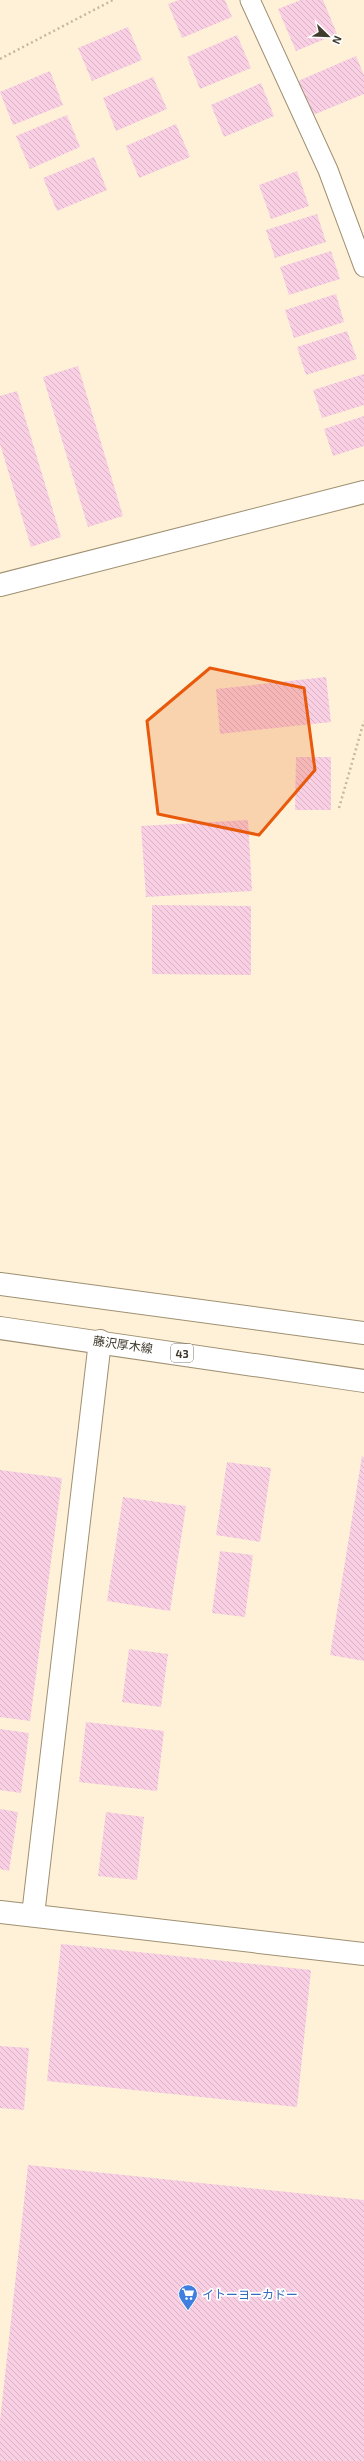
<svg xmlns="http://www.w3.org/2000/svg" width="364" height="2461" viewBox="0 0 364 2461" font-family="'Exo 2','Noto Sans JP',sans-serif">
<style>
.building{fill:url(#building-back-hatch)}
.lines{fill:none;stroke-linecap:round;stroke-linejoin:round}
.lane-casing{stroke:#9f9072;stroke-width:21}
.street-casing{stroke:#9f9072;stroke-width:24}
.secondary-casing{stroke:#9f9072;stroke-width:24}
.primary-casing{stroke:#9f9072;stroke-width:24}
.path{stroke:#c3b8a2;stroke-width:2.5;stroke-dasharray:2 3;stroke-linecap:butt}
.lane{stroke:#fff;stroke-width:19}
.street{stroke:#fff;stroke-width:22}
.secondary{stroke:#fff;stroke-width:22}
.primary{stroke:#fff;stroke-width:22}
.marked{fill:#e8590c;fill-opacity:0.2;stroke:#e8590c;stroke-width:3;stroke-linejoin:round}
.labels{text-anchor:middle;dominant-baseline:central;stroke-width:3.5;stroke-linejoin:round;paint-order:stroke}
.shield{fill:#fff;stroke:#7a766d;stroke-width:1}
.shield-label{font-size:11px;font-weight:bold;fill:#413b2e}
.street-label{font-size:12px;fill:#413b2e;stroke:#fff}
.shop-label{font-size:12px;fill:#366cbe;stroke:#fff;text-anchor:start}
</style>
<defs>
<pattern id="building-back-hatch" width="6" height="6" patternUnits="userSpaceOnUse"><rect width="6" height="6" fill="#f9cfe4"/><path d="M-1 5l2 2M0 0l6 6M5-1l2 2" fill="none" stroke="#d7b3c4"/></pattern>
</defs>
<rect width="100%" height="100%" fill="#fef1d7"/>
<g class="building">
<polygon points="179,0 225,0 232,17 182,38 168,4"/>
<polygon points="301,0 323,0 337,34 296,51 278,9"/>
<polygon points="128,27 142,60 92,81 78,48"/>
<polygon points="237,35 251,68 200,89 187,57"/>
<polygon points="356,56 364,75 364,94 313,115 298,81"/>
<polygon points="50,71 63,105 13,125 0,92"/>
<polygon points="153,77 167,109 116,131 103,98"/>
<polygon points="261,83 274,116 224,137 211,105"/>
<polygon points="67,115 80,147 30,169 16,136"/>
<polygon points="176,124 190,157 139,178 126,146"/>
<polygon points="94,157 107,190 57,211 43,178"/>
<polygon points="297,171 309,206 271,219 259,185"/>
<polygon points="317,214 326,242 275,258 266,230"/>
<polygon points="331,251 340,279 289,295 280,267"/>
<polygon points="336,294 344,322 294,338 285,310"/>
<polygon points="347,331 357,359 306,375 297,347"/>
<polygon points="78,366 123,516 88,527 43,377"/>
<polygon points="364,374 364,405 322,418 313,390"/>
<polygon points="17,391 61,537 31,547 0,444 0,396"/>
<polygon points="364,416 364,446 333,456 324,429"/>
<polygon points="326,677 331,722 220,734 216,689"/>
<polygon points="296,757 331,757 331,810 295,810"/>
<polygon points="248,820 252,891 146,897 141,826"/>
<polygon points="152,905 251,906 251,975 152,974"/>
<polygon points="362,1456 364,1457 364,1661 330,1655"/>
<polygon points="227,1462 271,1468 260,1542 216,1535"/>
<polygon points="0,1470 62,1478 30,1721 0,1717"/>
<polygon points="123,1497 186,1506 170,1611 107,1601"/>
<polygon points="220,1551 253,1555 245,1617 212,1613"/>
<polygon points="129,1649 168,1654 161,1707 122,1702"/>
<polygon points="86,1722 164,1731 157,1791 79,1782"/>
<polygon points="0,1729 29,1733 21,1793 0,1790"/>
<polygon points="0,1809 18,1812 9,1871 0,1869"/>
<polygon points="106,1812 144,1817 137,1880 98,1876"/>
<polygon points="61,1944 311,1970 297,2107 47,2081"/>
<polygon points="0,2046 29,2048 24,2110 0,2108"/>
<polygon points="28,2165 364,2200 364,2461 0,2461 0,2421"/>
</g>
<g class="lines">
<g class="lane-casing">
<polyline id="lane" points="250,0 328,170 364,267"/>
</g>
<g class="street-casing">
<polyline id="street" points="33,1915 100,1341"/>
</g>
<g class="secondary-casing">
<g id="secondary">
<polyline points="0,585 364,492"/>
<polyline points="0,1912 364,1954"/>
</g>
</g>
<g class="primary-casing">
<g id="primary">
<polyline points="0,1284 364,1333"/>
<polyline points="0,1328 364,1381"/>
</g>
</g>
<g class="path">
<polyline points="0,59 113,0"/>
<polyline points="339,808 364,721"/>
</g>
<use href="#lane" class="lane"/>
<use href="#street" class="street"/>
<use href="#secondary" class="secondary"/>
<use href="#primary" class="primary"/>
</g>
<path class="marked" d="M210,668L304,688L315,770L259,835L158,814L147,721Z"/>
<defs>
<g id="supermarket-pin" transform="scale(1)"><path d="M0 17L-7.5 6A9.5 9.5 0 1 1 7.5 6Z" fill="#3f7fe0" stroke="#fff"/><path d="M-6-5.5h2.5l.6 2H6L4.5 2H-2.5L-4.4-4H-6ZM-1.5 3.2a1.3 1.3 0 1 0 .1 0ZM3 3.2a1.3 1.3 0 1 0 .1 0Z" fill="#fff"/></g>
</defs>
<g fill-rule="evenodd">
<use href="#supermarket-pin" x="188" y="2294"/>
</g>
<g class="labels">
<rect class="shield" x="171" y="1344" width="22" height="18" rx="3"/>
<g class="shield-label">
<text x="182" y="1353">43</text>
</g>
<g class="street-label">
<text transform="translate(123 1344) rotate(8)">藤沢厚木線</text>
</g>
<g class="shop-label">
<text x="202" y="2294">イトーヨーカドー</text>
</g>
</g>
<g transform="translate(328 36) rotate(113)" stroke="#ffffff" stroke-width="3" paint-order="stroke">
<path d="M0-3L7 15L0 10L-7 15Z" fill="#413b2e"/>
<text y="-6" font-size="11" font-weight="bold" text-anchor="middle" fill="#413b2e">N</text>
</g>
</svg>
